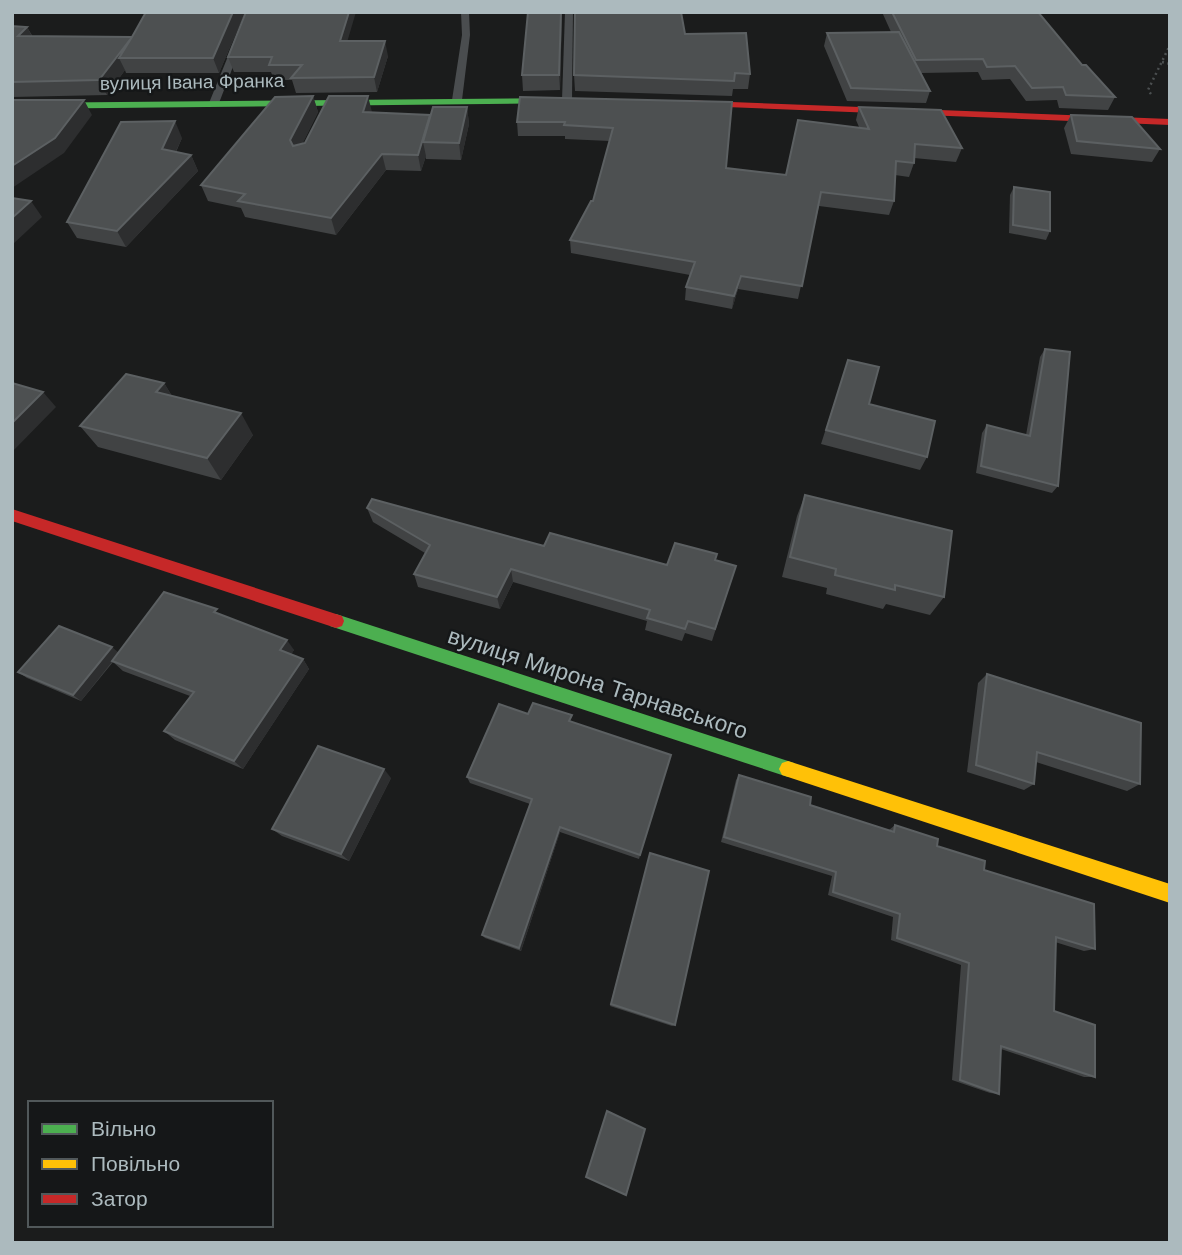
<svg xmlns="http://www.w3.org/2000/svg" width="1182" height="1255" viewBox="0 0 1182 1255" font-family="Helvetica,sans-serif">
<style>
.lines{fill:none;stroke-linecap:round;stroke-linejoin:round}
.path{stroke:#4b4f50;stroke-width:2.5;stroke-dasharray:2 3.5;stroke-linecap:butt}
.lane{fill:#4a4d4f;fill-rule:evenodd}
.fast{fill:#4caf50;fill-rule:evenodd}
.slow{fill:#ffc107;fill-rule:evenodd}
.jam{fill:#c62828;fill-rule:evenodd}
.wall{fill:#414344}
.shaded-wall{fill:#2d2e2f}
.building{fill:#4d5051;stroke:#5c6062;stroke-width:2}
.labels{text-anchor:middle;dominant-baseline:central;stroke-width:5;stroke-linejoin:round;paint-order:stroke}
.far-street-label{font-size:19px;fill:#acbabe;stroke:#151718}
.street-label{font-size:23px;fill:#acbabe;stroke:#151718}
</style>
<rect width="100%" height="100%" fill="#1b1c1c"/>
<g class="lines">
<g class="path">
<polyline points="1162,62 1170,64"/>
<polyline points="1151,94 1148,90 1170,45"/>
</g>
<g class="lane">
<polygon points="246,12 254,12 219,103 211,105 209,103"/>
<polygon points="461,12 469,12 470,35 462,100 457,103 452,100 462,35"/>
<polygon points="565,12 573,12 572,100 567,103 562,100"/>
</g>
<g class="fast">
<polygon points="573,98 573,102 570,103 12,109 12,103"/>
<polygon points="336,614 788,761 794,763 797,769 794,775 788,777 336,628 330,626 328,621 330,616"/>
</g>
<polygon class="slow" points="788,761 1170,884 1170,903 788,777 782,775 779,769 782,763"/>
<g class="jam">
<polygon points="679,100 1170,119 1170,125 676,105 674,103"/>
<polygon points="12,509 336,614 342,616 344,621 342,626 336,628 12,521"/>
</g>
</g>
<g class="wall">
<polygon points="146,12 245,12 219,73 126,73 125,70 107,95 12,97 12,26 27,27 33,37 132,37"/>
<polygon points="562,12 560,90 523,91 522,75"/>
<polygon points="882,12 1038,12 1082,65 1115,97 1108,110 1059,108 1057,100 1026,101 1010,79 982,80 978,72 921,73 930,91 926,103 847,101 824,46 827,33 891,32"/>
<polygon points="685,34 750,74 748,89 733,89 732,96 575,91 574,75"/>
<polygon points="348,41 388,56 377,92 296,93 292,80 274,80 271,72 234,72 228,57"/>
<polygon points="313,96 318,112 302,144 372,112 371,113 430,118 467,107 469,124 461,160 426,159 426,156 421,171 386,170 336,235 245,217 241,208 208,201 201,185"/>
<polygon points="732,102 726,168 786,175 859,127 856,120 859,107 962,148 956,162 914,158 914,163 909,177 895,175 894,201 889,215 819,206 798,299 738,289 732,309 685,300 686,287 690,275 571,253 570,240 593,201 610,141 565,139 565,136 518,136 517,122"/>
<polygon points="1071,115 1160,149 1152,162 1071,154 1064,128"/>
<polygon points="182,138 176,152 191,155 198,171 126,247 77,238 67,222"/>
<polygon points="1014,187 1050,231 1046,240 1009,233 1010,195"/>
<polygon points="1045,349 1058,486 1052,493 976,473 982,433 987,425 1026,435 1040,357"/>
<polygon points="848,360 869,404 927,457 920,470 821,444"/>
<polygon points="164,383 172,396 253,435 221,480 98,447 80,426"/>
<polygon points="805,495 944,597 930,615 886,604 883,609 826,594 827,588 782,577 797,516"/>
<polygon points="367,508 544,546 667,565 715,560 736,566 712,641 685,633 682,641 645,630 647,621 513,582 500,609 418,587 414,574 425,553 373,522"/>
<polygon points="222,615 294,650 291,654 303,659 309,669 243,769 175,740 164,731 190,696 123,671 113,662 81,701 27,678 18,672 118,652"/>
<polygon points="987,674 1140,784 1127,791 1036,762 1034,784 1024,790 967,772 978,683"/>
<polygon points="528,714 572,722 671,755 639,859 560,832 521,951 485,938 482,935 530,804 470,783 467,777"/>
<polygon points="739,775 810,805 889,830 895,825 984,870 1095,949 1084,951 1055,942 1054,1011 1095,1077 1084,1077 1001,1049 999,1094 990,1093 952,1080 961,965 891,940 893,917 828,895 832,876 721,842 736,780"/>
<polygon points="391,778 349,861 282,836 272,829"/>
<polygon points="650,853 675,1025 672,1026 610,1006"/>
</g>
<g class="shaded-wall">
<polygon points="233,12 245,12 219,73 213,58"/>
<polygon points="349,12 356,12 343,56 340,41"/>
<polygon points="561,12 562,12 560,90 559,75"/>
<polygon points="27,27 35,42 18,36"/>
<polygon points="132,37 119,58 125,70 107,95 99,80"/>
<polygon points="385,41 388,56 377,92 374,77"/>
<polygon points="313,96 318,112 296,157 290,140"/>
<polygon points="368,96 372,112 367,129 363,112"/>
<polygon points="84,100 92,115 64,153 12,188 12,166"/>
<polygon points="467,107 469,124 461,160 459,143"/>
<polygon points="430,115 432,131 423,142 426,156 421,171 418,155"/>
<polygon points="175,121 182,138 169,166 162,149"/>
<polygon points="382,154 386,170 336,235 331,218"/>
<polygon points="191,155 198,171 126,247 117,231"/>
<polygon points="31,201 42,217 12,245 12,218"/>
<polygon points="741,276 738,289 732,309 734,296"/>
<polygon points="164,383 178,406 156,392"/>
<polygon points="43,392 56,407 12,452 12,423"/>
<polygon points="241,413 253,435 221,480 207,458"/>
<polygon points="511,569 513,582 500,609 497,597"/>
<polygon points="287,640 294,650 288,660 280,650"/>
<polygon points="112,647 119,653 81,701 73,695"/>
<polygon points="303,659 309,669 243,769 234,761"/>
<polygon points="384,769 391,778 349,861 341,854"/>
<polygon points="560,827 560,832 521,951 519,948"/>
</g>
<g class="building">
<polygon points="146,12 233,12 213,58 119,58 132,37 99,80 12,82 12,26 27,27 18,36 132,37"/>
<polygon points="246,12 349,12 340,41 385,41 374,77 291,78 302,65 269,65 272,57 228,57"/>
<polygon points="528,12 561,12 559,75 522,75"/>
<polygon points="575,12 681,12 685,34 746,33 750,74 735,73 734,81 574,75"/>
<polygon points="892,12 1038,12 1082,65 1086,65 1115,97 1066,95 1063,87 1032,88 1015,66 987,67 983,59 916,60"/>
<polygon points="899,32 930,91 851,88 827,33"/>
<polygon points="313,96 290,140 293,146 305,143 329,96 368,96 363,112 430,115 418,155 382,154 331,218 238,201 245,194 201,185 275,97"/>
<polygon points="520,97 732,102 726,168 786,175 798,120 869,129 859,107 941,110 962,148 915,144 914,163 896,161 894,201 821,192 802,286 741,276 734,296 686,287 695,262 570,240 591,201 593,201 613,128 564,125 565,122 517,122"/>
<polygon points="12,100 84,100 55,138 12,166"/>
<polygon points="433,107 467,107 459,143 423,142"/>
<polygon points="1071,115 1132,117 1160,149 1077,141"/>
<polygon points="175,121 162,149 191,155 117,231 67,222 121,122"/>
<polygon points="1014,187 1050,192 1050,231 1013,225"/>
<polygon points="12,198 31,201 12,218"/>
<polygon points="1045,349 1070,352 1058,486 981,466 987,425 1030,436"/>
<polygon points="848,360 879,367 869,404 935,421 927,457 826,430"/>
<polygon points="126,374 164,383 156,392 241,413 207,458 80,426"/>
<polygon points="12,383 43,392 12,423"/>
<polygon points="805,495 952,531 944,597 895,585 895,590 835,575 836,569 790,557"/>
<polygon points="372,499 544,546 550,533 667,565 675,543 717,554 715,560 736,566 715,629 688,621 685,629 647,618 650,610 511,569 497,597 414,574 430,545 367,508"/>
<polygon points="164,592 217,609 214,612 287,640 280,650 303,659 234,761 164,731 194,692 112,661"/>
<polygon points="59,626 112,647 73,695 18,672"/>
<polygon points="987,674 1141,723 1140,784 1037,752 1034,784 976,765"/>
<polygon points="533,703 572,715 569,721 671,755 640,855 560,827 519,948 482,935 532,799 467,777 499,704 528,714"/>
<polygon points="318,746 384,769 341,854 272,829"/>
<polygon points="739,775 811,797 810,805 894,832 895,825 938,839 937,846 985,861 984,870 1094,904 1095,949 1056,937 1054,1011 1095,1025 1095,1077 1001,1046 999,1094 960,1080 969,963 897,938 900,914 833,892 836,872 724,837"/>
<polygon points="650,853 709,871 675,1025 611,1004"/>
<polygon points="607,1111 645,1129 626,1195 586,1177"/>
</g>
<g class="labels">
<g class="far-street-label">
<text transform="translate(192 82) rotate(-1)">вулиця Івана Франка</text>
</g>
<g class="street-label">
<text transform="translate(598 683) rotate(18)">вулиця Мирона Тарнавського</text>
</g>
</g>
<rect width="1182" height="1255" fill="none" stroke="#acbabe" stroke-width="28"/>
<rect x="28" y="1101" width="245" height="126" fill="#151718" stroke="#51585a" stroke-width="2"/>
<rect x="42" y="1124" width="35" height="10" fill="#4caf50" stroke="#51585a" stroke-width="2"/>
<text x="91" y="1136" font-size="21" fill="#acbabe">Вільно</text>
<rect x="42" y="1159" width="35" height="10" fill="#ffc107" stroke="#51585a" stroke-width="2"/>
<text x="91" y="1171" font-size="21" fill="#acbabe">Повільно</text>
<rect x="42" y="1194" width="35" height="10" fill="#c62828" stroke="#51585a" stroke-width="2"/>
<text x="91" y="1206" font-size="21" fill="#acbabe">Затор</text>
</svg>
